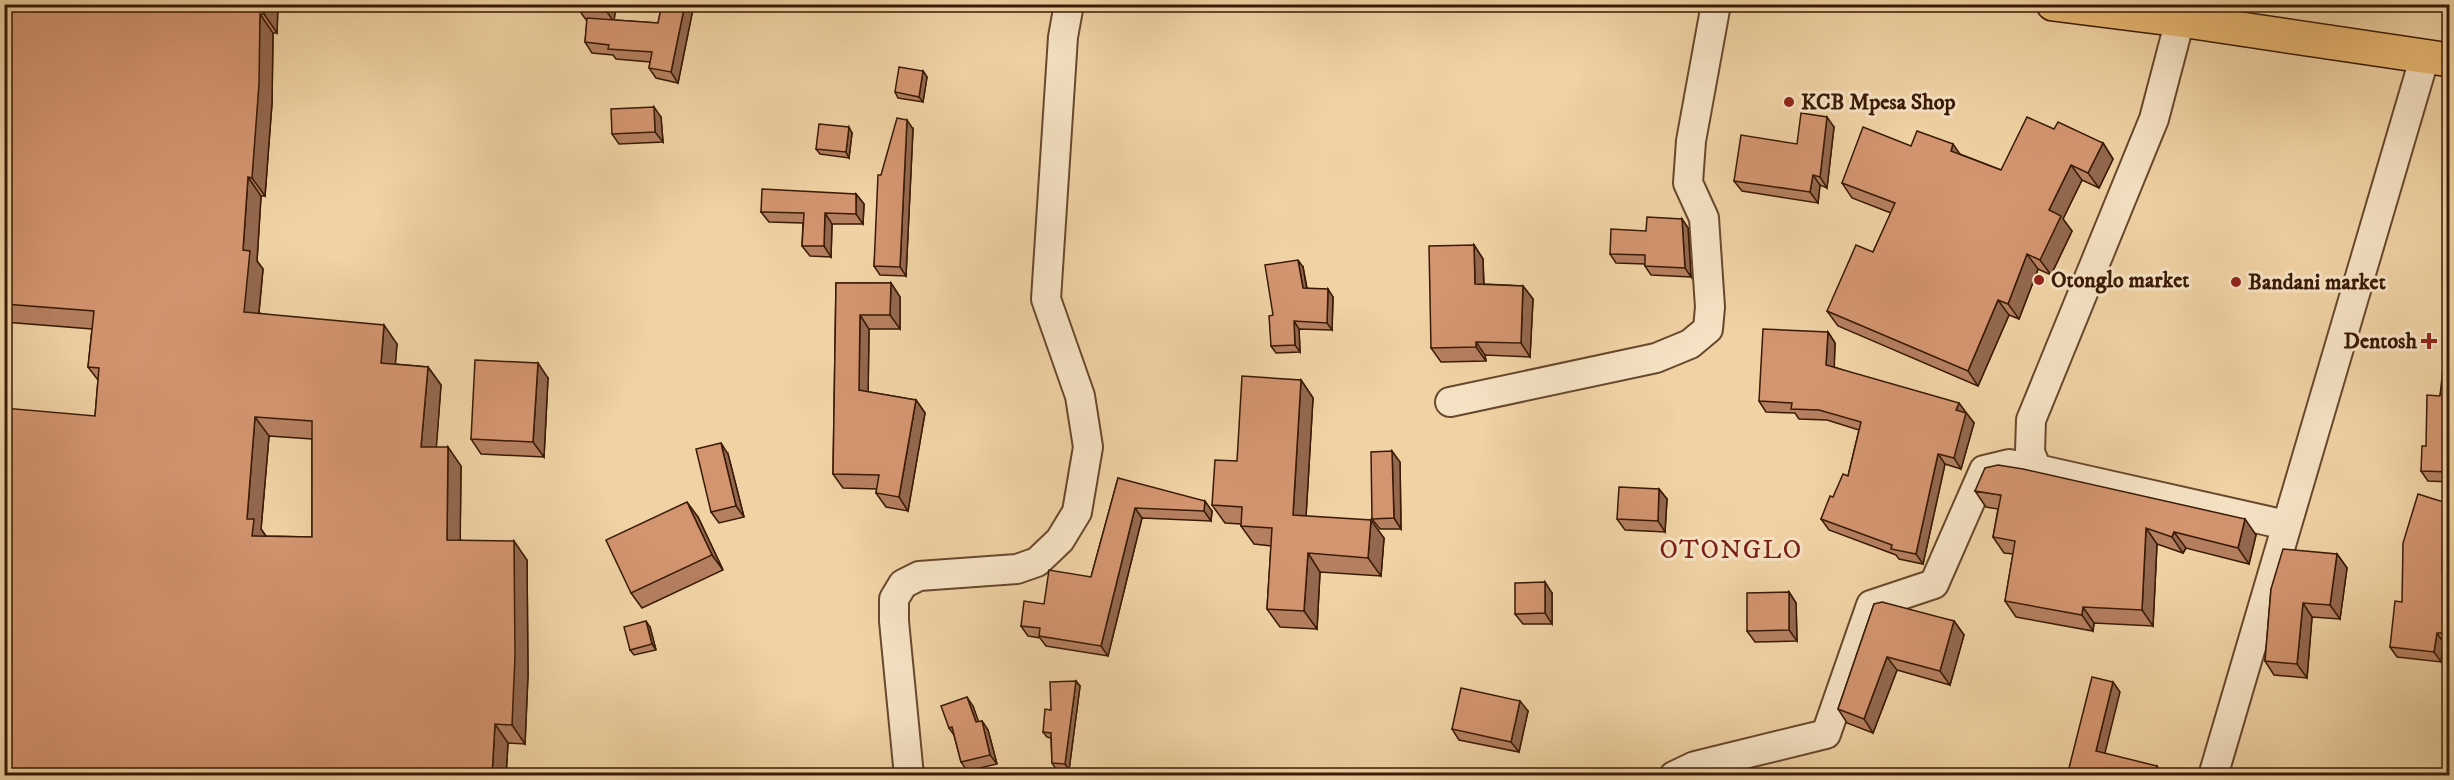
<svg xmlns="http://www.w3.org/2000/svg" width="2454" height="780" viewBox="0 0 2454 780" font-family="'IM FELL DW Pica',serif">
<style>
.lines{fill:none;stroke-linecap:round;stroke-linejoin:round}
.minor-casing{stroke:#68482d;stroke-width:32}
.trunk-casing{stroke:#3a1a05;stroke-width:36}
.minor{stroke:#f5e2c4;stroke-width:28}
.trunk{stroke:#e8b972;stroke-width:33}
.wall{fill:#b58060;stroke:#3a1a05;stroke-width:1.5;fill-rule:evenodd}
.shaded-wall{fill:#94684e;stroke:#3a1a05;stroke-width:1.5}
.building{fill:#d39570;stroke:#3a1a05;stroke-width:1.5;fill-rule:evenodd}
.poi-dot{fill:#8f2418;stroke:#f5e2c4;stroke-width:2}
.labels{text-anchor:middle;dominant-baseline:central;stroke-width:6;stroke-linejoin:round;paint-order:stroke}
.poi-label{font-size:22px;font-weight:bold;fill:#3a1a05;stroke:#f5e2c4;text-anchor:start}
.quarter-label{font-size:26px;letter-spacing:1.5px;fill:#7a1f14;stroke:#f5e2c4}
</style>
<rect width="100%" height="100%" fill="#f0d2a4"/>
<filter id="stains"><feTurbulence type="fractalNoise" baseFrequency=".00333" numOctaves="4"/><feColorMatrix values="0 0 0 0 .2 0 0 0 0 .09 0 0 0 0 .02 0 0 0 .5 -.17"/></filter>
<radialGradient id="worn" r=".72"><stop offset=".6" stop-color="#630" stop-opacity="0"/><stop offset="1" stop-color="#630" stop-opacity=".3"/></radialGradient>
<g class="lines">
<g class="minor-casing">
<g id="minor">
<polyline points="2180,20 2154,119 2031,420 2030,452 2037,469 2286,525"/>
<polyline points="1450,402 1656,358 1690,344 1708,329 1710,307 1704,218 1688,183 1691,141 1716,4"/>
<polyline points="909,776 894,621 894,599 903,584 919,576 1017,569 1037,562 1060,540 1077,512 1088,447 1080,396 1046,299 1063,37 1069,4"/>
<polyline points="1674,776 1695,766 1826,734 1871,605 1934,584 1984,470 2009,464 2037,469"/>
<polyline points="2213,776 2425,56"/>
</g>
</g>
<g class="trunk-casing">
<polyline id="trunk" points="2053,4 2180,20 2450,60"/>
</g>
<use href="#minor" class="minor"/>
<use href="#trunk" class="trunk"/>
</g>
<g class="wall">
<path d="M4,4H278L277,33H273L272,103L265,196H261L257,261L263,269L259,313L397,344L395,364L428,367L441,385L436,447L461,466L460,540L527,560L528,675L525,744L508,743L506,776H4L95,416L98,380L88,367L92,329L4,322V77L6,14L4,12ZM269,436L312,439V537L266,536L261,529Z"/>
<polygon points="616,4 614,20 658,23 662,4 694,4 678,83 656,78 649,68 650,62 616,59 613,55 592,53 585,42 587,21 579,10"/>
<polygon points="923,71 927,77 923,102 898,98 895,92"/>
<polygon points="661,117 663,142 619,144 612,134"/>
<polygon points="1834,127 1827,188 1820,185 1818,203 1742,191 1734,181 1797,144"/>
<polygon points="913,129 906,276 880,275 874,266 881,175"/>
<polygon points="2054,129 2103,143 2113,159 2099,188 2082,180 2063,219 2072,231 2051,275 2038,269 2019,319 2009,315 1978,386 1838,326 1827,311 1873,252 1891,213 1852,198 1842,183 1960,154 2001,170"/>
<polygon points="852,133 849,158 820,154 816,149"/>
<polygon points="856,194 864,204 863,224 832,224 831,257 810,256 802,246 803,223 769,222 761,212"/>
<polygon points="1682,219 1688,228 1691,277 1651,275 1645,266 1645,264 1616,263 1610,254 1646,231"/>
<polygon points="1474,245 1483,259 1484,284 1523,286 1533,299 1530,357 1485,355 1486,361 1441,362 1431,348"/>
<polygon points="1303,267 1307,288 1333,297 1332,330 1299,329 1300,352 1276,353 1271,346 1273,315"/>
<polygon points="836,283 891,283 900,297 900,329 869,329 868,392 916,400 925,413 908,511 886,507 876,493 877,489 843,488 833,474"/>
<polygon points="1828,332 1835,343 1834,367 1966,413 1974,423 1961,469 1945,464 1923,564 1899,559 1896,555 1829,530 1821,519 1833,497 1848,476 1859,430 1827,420 1799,419 1795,413 1766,412 1759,401"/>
<polygon points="2450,341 2450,482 2428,481 2421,471 2440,396"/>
<polygon points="548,378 544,457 481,454 471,439"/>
<polygon points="1301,380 1313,398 1306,516 1384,538 1381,576 1320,572 1317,629 1280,627 1267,609 1271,546 1254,544 1241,526 1241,524 1225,523 1212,505 1237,461"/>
<polygon points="728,454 744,517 719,523 711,512"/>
<polygon points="1400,462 1401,529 1380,529 1372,519"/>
<polygon points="1118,478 1212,511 1211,521 1142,518 1108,656 1046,646 1040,638 1028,636 1021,626 1044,604 1091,577"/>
<polygon points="1659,489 1667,499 1665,532 1625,530 1617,519"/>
<polygon points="1975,491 2256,535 2249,564 2186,548 2183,553 2157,544 2153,626 2094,623 2093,631 2016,617 2005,601 2013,554 2004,553 1993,537 1998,509 1986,507"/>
<polygon points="2450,504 2450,643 2443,642 2441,662 2397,657 2390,647 2402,602"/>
<polygon points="698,517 723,570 642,608 631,593"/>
<polygon points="2337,554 2347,568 2340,619 2312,617 2307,678 2274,675 2265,661 2271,589"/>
<polygon points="1789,592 1796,603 1797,641 1755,642 1747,631"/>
<polygon points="1552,593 1552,624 1523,624 1515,614"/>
<polygon points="1874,604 1954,621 1964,635 1950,685 1897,670 1873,733 1847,723 1838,709"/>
<polygon points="650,627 656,650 634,655 630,650"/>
<polygon points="1076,681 1080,686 1069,770 1056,769 1052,763 1051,738 1047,737 1043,732 1051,710"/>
<polygon points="973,706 978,722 982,721 988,730 997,764 967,771 961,762 954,735 949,728"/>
<polygon points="1528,711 1519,752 1459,740 1452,729"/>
</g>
<g class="shaded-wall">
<polygon points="264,4 278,4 277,33 264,14"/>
<polygon points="608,4 616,4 614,22 607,12"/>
<polygon points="685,4 694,4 678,83 671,72"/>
<polygon points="260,14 273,33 272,103 265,196 252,178"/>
<polygon points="923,71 927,77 923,102 919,97"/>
<polygon points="654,107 661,117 663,142 655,132"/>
<polygon points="1827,117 1834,127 1827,188 1820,177"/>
<polygon points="907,120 913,129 906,276 900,267"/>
<polygon points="849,127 852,133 849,158 846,152"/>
<polygon points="2103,143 2113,159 2099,188 2088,173"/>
<polygon points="1953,144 1964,160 1951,151"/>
<polygon points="2071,165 2082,180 2063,219 2072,231 2051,275 2040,260 2049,210"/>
<polygon points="1813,175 1820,185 1818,203 1810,192"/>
<polygon points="248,177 261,196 257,261 263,269 257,331 244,312 243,250"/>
<polygon points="856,194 864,204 863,224 856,214"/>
<polygon points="825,213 832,224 831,257 824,246"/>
<polygon points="1682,219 1688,228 1691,277 1685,268"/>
<polygon points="1474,245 1483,259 1484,298 1475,284"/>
<polygon points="2027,254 2038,269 2019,319 2008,304"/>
<polygon points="1298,260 1303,267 1308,296 1303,288"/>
<polygon points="891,283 900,297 900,329 890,315"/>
<polygon points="1523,286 1533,299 1530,357 1521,343"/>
<polygon points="1328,289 1333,297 1332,330 1327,323"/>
<polygon points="1998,300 2009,315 1978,386 1968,371"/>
<polygon points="860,315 869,329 868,404 859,390"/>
<polygon points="1294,321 1299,329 1300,352 1295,345"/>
<polygon points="384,325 397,344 394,382 381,363"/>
<polygon points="1828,332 1835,343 1834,376 1826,365"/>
<polygon points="1476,342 1485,355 1486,361 1476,347"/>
<polygon points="538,363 548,378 544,457 533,442"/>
<polygon points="428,367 441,385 435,466 421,447"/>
<polygon points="1301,380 1313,398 1305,534 1293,515"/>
<polygon points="916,400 925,413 908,511 899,497"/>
<polygon points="1959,403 1974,423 1961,469 1954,458 1956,410"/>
<polygon points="255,417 269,436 261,529 267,538 252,536 247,519"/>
<polygon points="721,443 728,454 744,517 736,506"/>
<polygon points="448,447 461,466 460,559 447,540"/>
<polygon points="1392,451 1400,462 1401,529 1394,518"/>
<polygon points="1938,454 1945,464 1923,564 1916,554"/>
<polygon points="1659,489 1667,499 1665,532 1658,521"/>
<polygon points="1205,501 1212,511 1211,521 1204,511"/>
<polygon points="687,502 698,517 723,570 712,555"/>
<polygon points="1135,508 1142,518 1108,656 1101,646"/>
<polygon points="2245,519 2256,535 2249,564 2238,548"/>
<polygon points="1371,520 1384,538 1381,576 1368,558"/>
<polygon points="2443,525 2450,535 2449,583 2442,573"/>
<polygon points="2146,528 2157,544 2153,626 2142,610"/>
<polygon points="2174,532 2186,548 2183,553 2172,537"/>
<polygon points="514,541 527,560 528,675 525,744 512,725"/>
<polygon points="1308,553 1320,572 1317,629 1304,611"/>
<polygon points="2337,554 2347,568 2340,619 2330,605"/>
<polygon points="1545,582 1552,593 1552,624 1545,613"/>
<polygon points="1789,592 1796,603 1797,641 1789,630"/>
<polygon points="2303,603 2312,617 2307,678 2297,664"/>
<polygon points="2083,607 2094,623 2093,631 2082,615"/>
<polygon points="646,621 650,627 656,650 652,644"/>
<polygon points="1954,621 1964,635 1950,685 1940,671"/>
<polygon points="2437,633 2443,642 2441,662 2434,652"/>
<polygon points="1887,657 1897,670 1873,733 1864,719"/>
<polygon points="1076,681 1080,686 1069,770 1065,764"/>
<polygon points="2113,682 2120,692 2103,761 2096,751"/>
<polygon points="967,697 973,706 982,731 976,722"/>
<polygon points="1520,701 1528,711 1519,752 1511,742"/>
<polygon points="982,721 988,730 997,764 990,755"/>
<polygon points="495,724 508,743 506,776 492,776"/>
<polygon points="2157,766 2164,776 2155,776"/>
</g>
<g class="building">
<path d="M4,4H264V14H260L259,84L252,178L248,177L243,250L250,251L244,312L384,325L381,363L428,367L421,447H448L447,540L514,541L515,656L512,725L495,724L492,776H4V408L95,416L99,368L88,367L94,311L4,304V77L6,8H4ZM255,417L312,421V537L252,536L254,519H247Z"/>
<polygon points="579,4 608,4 607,12 579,10"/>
<polygon points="662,4 685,4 671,72 649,68 652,52 608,49 609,45 585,42 587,18 658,23"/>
<polygon points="899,67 923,71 919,97 895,92"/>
<polygon points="654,107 655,132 612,134 611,109"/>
<polygon points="1801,113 1827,117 1820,177 1813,175 1810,192 1734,181 1741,135 1797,144"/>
<polygon points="2027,117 2054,129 2058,122 2103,143 2088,173 2071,165 2049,210 2061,216 2040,260 2027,254 2008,304 1998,300 1968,371 1827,311 1856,245 1873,252 1895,203 1842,183 1863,127 1911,146 1917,131 1953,144 1951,151 2001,170"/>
<polygon points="897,118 907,120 900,267 874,266 878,175 881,175"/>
<polygon points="819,124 849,127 846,152 816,149"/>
<polygon points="762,189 856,194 856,214 825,213 824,246 802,246 804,213 761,212"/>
<polygon points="1647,217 1682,219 1685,268 1645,266 1645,255 1610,254 1611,229 1646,231"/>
<polygon points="1474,245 1475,284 1523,286 1521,343 1476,342 1476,347 1431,348 1429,246"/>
<polygon points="1298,260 1303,288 1328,289 1327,323 1294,321 1295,345 1271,346 1269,316 1273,315 1265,265"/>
<polygon points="836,283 891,283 890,315 860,315 859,390 916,400 899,497 876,493 879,475 833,474"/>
<polygon points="1763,329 1828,332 1826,365 1959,403 1956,410 1966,413 1954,458 1938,454 1916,554 1891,549 1892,545 1821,519 1830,496 1833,497 1843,474 1848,476 1861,422 1819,410 1791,409 1792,403 1759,401"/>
<polygon points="2446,341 2450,341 2450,472 2421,471 2422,446 2426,446 2427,395 2440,396"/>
<polygon points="475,360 538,363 533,442 471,439"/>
<polygon points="1242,376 1301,380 1293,515 1371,520 1368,558 1308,553 1304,611 1267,609 1272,528 1241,526 1242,507 1212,505 1215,460 1237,461"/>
<polygon points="721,443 736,506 711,512 696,449"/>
<polygon points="1392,451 1394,518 1372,519 1371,452"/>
<polygon points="1998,465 2023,469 2245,519 2238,548 2174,532 2172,537 2146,528 2142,610 2083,607 2082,615 2005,601 2015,541 1993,537 2001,495 1975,491 1985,468"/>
<polygon points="1118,478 1205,501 1204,511 1135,508 1101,646 1039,636 1040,628 1021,626 1024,601 1044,604 1049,570 1091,577"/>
<polygon points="1619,487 1659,489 1658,521 1617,519"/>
<polygon points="2418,494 2450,504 2450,527 2443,525 2442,573 2450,574 2450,633 2437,633 2434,652 2390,647 2395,601 2402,602 2403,543"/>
<polygon points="687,502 712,555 631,593 606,540"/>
<polygon points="2283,549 2337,554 2330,605 2303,603 2297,664 2265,661 2271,589"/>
<polygon points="1545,582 1545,613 1515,614 1515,583"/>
<polygon points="1789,592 1789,630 1747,631 1747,593"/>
<polygon points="1882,602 1954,621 1940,671 1887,657 1864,719 1838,709 1874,604"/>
<polygon points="646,621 652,644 630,650 624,627"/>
<polygon points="2092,677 2113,682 2096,751 2157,766 2155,776 2067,776"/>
<polygon points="1076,681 1065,764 1052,763 1051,733 1043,732 1045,709 1051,710 1050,682"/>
<polygon points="1461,688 1520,701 1511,742 1452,729"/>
<polygon points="967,697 976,722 982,721 990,755 961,762 952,727 949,728 941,706"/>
</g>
<g class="poi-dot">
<circle cx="1789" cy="102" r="6"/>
<circle cx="2039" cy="280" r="6"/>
<circle cx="2236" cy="282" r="6"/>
<path d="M2426 332h6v6h6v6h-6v6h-6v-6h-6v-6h6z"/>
</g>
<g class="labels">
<g class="poi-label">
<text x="1801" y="102">KCB Mpesa Shop</text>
<text x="2051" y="280">Otonglo market</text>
<text x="2248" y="282">Bandani market</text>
<text x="2417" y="341" text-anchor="end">Dentosh</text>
</g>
<g class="quarter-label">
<text x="1731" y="550">OTONGLO</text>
</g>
</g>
<rect width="2454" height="780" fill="none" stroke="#f0d2a4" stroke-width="24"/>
<rect x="6" y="6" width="2442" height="768" fill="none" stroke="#3a1a05" stroke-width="3"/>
<rect x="12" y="12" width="2430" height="756" fill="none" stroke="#3a1a05" stroke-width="1.5"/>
<rect width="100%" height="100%" filter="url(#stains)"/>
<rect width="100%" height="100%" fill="url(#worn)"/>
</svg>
